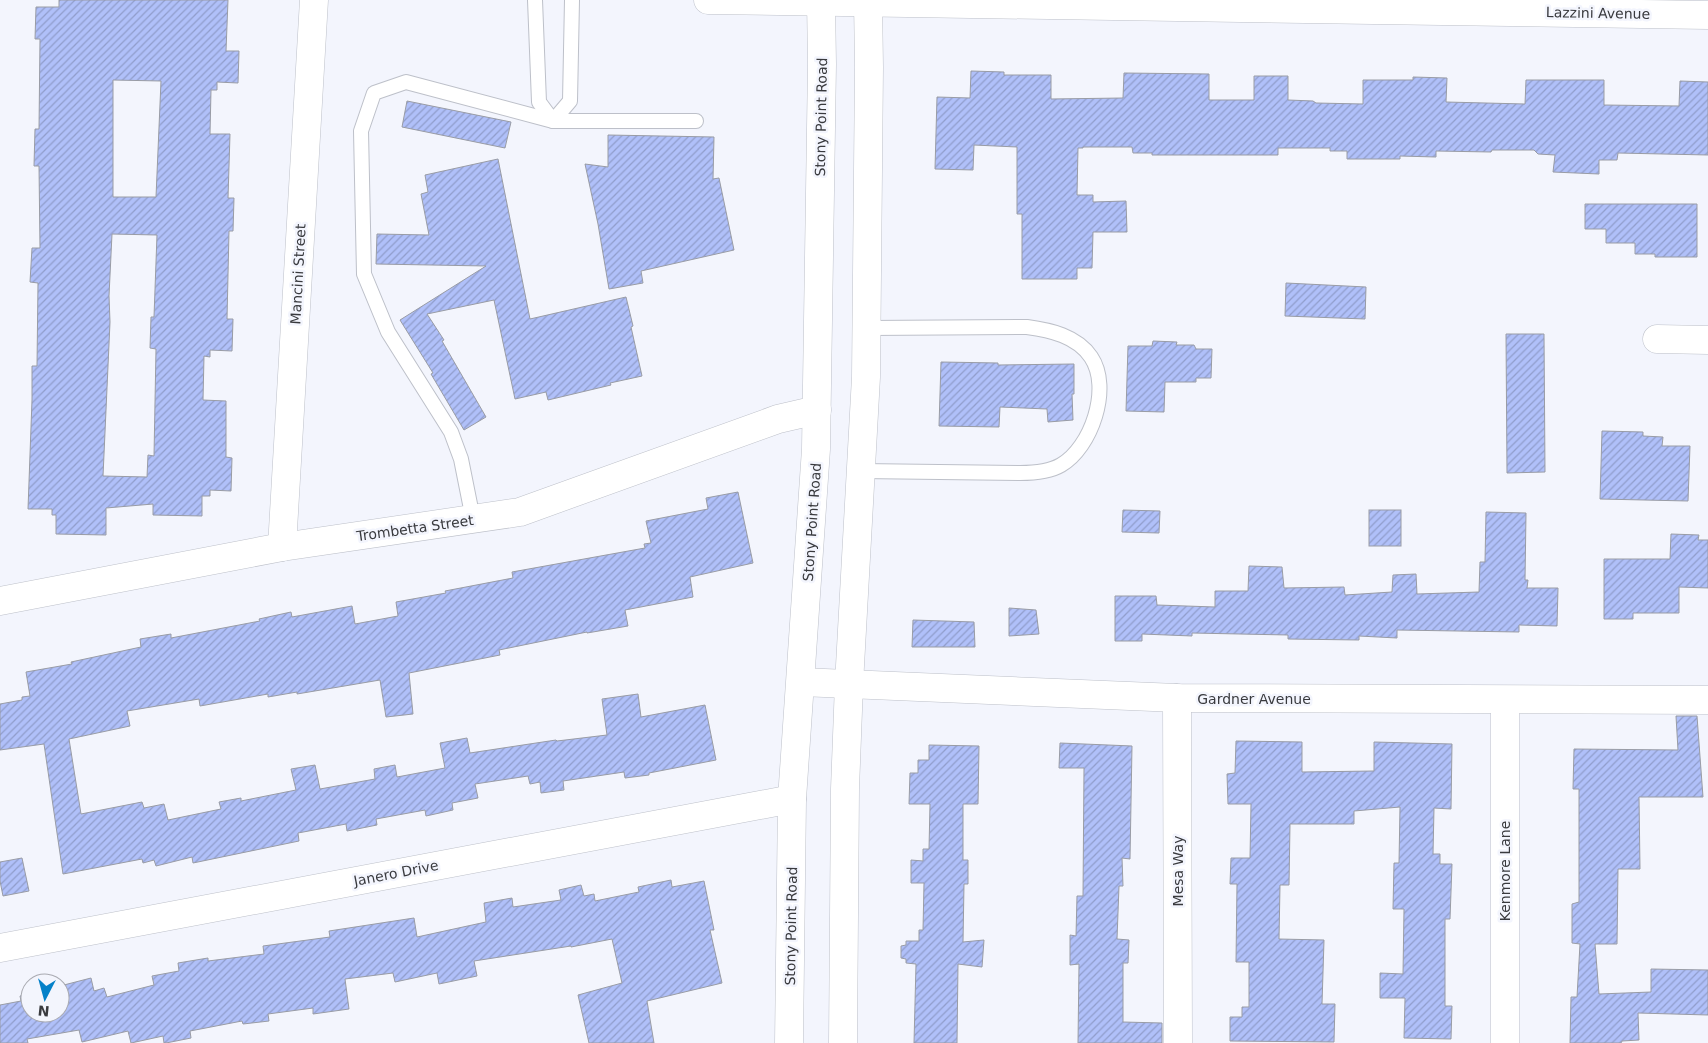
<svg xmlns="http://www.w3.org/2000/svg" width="1708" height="1043" viewBox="0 0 1708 1043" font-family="'DejaVu Sans',sans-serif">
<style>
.building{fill:url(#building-hatch);stroke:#999ca5;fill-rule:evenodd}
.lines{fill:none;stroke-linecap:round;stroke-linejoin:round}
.service-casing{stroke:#bdc0c9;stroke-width:16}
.minor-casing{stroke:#bdc0c9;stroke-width:29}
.secondary-casing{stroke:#bdc0c9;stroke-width:29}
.service{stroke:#fff;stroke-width:14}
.minor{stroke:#fff;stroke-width:28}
.secondary{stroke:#fff;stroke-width:28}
.labels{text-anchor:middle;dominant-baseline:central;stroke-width:5;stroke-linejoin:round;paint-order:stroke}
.street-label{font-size:14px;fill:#393a3e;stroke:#f3f5fd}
</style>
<defs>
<pattern id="building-hatch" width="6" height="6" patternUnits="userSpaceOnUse" patternTransform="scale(1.25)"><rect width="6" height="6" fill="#b0c0f9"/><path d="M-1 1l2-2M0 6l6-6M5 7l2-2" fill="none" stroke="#909dcb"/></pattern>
</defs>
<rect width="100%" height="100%" fill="#f3f5fd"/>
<g class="building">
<path d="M59,0H228L226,51H239L238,83L217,82V90H211L210,134H230L228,198H234L233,231H229L227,319H233L232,351L210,350V357L204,356L203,400L226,401V457L232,458L231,491L210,490V496H202V516L153,515V504L106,508V535L56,534V515H52V509H28L32,400V366H37L38,283L30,282L32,248H40L39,166H34L35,129H39L40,39H35L36,7H59ZM113,80L161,81L156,197H113ZM112,234L157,235L154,317H151L150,348L156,349L154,456L148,455L147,477L103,476L110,322L109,296Z"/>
<polygon points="971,71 1004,72 1004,75 1051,75 1051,99 1123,98 1124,73 1209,74 1209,100 1254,100 1254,76 1288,76 1288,100 1313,101 1316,103 1363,104 1363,80 1413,80 1413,77 1447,78 1446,102 1525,104 1526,80 1604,80 1604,105 1679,106 1680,81 1708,82 1708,155 1618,153 1617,160 1599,160 1599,174 1553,172 1555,155 1538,154 1534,150 1492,150 1491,152 1436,151 1436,157 1400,156 1400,159 1347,159 1347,151 1330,151 1330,148 1278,148 1278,155 1152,155 1152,153 1133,153 1132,147 1083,147 1083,148 1078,148 1077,195 1093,195 1093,202 1126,201 1127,232 1093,232 1092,268 1077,268 1077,279 1022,279 1022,214 1017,214 1017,147 974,145 973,170 935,169 937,97 970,98"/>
<polygon points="407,101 511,122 505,148 402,127"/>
<polygon points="608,135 714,137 713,179 719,178 734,250 641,271 643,283 609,289 598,224 585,164 608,167"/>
<polygon points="498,159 530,319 626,297 633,326 631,327 642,376 610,383 611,385 548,400 546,392 515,399 494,300 427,314 444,340 442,341 486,417 464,430 431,374 433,373 400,320 486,266 376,264 377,234 429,235 421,194 428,192 425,175"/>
<polygon points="1585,204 1697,204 1697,257 1655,257 1655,254 1635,254 1635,243 1606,243 1606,229 1585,229"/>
<polygon points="1286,283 1366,287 1365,319 1285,316"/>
<polygon points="1506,334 1544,334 1545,472 1507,473"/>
<polygon points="1153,341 1177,342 1176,345 1194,345 1196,349 1212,349 1211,378 1196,378 1196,382 1165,382 1164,412 1126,411 1128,346 1152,346"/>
<polygon points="941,362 998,363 998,365 1074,364 1074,394 1072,394 1073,420 1048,422 1047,409 1000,407 999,427 939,426"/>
<polygon points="1602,431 1643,432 1643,436 1663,437 1662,446 1690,446 1688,501 1600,499"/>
<polygon points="738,492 753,563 690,577 693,597 625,610 628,626 587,633 587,632 499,650 500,655 409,673 413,714 386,717 380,680 297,694 297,692 268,697 268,694 200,706 199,699 127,711 130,726 69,739 81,814 142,802 144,808 164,804 168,820 221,809 219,802 241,798 241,801 296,790 291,769 315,765 320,789 375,779 374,769 395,765 397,777 445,768 440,743 467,738 470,753 556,740 557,741 607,735 602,699 638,694 641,717 705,705 716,760 649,773 649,775 625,778 624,772 563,781 564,790 541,793 540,782 530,784 528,776 475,784 478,798 452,803 453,810 426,816 425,810 376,819 377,825 347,831 346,824 298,833 299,841 193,863 192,857 156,866 154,860 143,863 142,859 63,874 44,744 0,750 0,704 22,700 22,697 30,696 26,672 72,664 71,662 141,647 140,639 171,634 171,638 260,621 259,619 291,612 292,617 352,606 355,624 398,616 396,602 446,593 445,591 513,578 512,572 645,548 644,544 651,543 646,521 708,509 706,498"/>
<polygon points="1123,510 1160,511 1159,533 1122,532"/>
<rect x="1369" y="510" width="32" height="36"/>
<polygon points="1486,512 1526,513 1525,580 1528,580 1527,588 1558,588 1557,626 1519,625 1519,632 1397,630 1397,638 1359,636 1359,640 1288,639 1288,635 1192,633 1192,636 1142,634 1142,641 1115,641 1115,596 1156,596 1157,605 1215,607 1215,591 1248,591 1249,566 1282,567 1284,588 1344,587 1345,595 1392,592 1393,575 1416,574 1417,594 1479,592 1480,562 1485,562"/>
<polygon points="1671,534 1699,535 1698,540 1708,540 1708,588 1679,587 1679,613 1633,613 1633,619 1604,619 1604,559 1670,559"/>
<polygon points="1009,608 1036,610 1039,634 1009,636"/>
<polygon points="913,620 974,622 975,647 912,647"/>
<polygon points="1676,716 1697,716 1703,797 1639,797 1640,869 1618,869 1617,944 1595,944 1599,994 1651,992 1651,969 1708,970 1708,1015 1638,1013 1639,1040 1622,1041 1621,1043 1570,1043 1571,997 1577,997 1580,944 1572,943 1572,904 1579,902 1579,789 1573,789 1574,749 1678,750"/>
<polygon points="1236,741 1302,742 1302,772 1374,771 1374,742 1452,744 1451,809 1434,808 1433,854 1440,854 1440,864 1452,864 1450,919 1445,919 1445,1006 1452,1006 1451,1039 1404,1038 1405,998 1380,998 1380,973 1403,974 1404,909 1393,909 1394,863 1399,863 1400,807 1354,811 1354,824 1290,824 1289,885 1280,885 1279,939 1324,940 1322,1004 1335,1004 1334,1042 1230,1041 1230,1017 1242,1017 1242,1007 1249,1007 1249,962 1236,962 1237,884 1230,884 1231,858 1250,858 1251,804 1228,804 1227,774 1235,773"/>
<polygon points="1060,743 1132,746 1130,859 1122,858 1123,886 1119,886 1117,939 1129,940 1128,963 1123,963 1123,1022 1162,1023 1162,1043 1078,1043 1079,964 1070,965 1070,935 1076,936 1077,896 1083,896 1084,768 1059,768"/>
<polygon points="929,745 979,746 978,804 963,804 963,860 968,860 968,884 964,884 963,942 984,940 982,967 958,964 957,1043 914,1043 916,964 906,963 906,959 901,958 901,946 906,945 906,941 919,941 919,930 923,930 924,883 911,883 911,860 923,861 923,849 929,849 930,804 909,804 910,773 918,773 918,760 929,760"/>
<polygon points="22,858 29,891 3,896 0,881 0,862"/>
<polygon points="671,880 672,887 704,881 714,930 710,930 722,983 647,1001 654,1043 589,1043 578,995 622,983 612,939 571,947 571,946 474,961 477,976 439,984 437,973 395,982 393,973 345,979 349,1009 313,1014 313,1008 268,1014 269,1021 243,1024 242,1021 190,1031 191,1038 166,1043 164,1043 163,1036 131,1043 128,1031 82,1042 79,1030 27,1039 28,1043 0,1043 0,1005 21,1001 20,996 30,994 30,1013 60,1013 60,986 91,978 94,991 104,988 107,997 154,985 152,976 179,971 178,963 208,958 208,961 264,954 263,946 330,937 329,931 414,918 417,937 486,922 484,903 512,898 513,907 561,900 559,890 581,885 584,896 594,894 595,901 639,892 638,887"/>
</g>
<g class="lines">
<g class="service-casing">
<g id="service">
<polyline points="535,0 539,102 553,121 570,101 572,0"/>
<path d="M861,471L1020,473C1033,473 1049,472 1061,465C1091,448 1112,388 1091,357C1077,336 1050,330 1027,327L867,328"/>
<polyline points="473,519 461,459 451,432 388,332 364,274 361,131 374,93 406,82 553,121 696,121"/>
</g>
</g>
<g class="minor-casing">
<g id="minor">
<polyline points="708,0 1708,15"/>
<polyline points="1657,339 1708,340"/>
<polyline points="282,547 314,0"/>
<polyline points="0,601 282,547 520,512 778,419 817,410"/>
<polyline points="801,682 1177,698 1708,700"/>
<polyline points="1177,698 1178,1043"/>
<polyline points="1505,700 1505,1043"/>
<polyline points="0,948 792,799"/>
</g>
</g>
<g class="secondary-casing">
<g id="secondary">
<polyline points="789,1043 792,799 816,449 822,64 821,0"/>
<polyline points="843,1043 845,789 849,684 866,377 869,67 868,0"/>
</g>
</g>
<use href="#service" class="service"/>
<use href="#minor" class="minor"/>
<use href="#secondary" class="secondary"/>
</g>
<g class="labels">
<g class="street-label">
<text transform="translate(1598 13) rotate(1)">Lazzini Avenue</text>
<text transform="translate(821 117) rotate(-89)">Stony Point Road</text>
<text transform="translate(298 274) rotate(-87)">Mancini Street</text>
<text transform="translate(812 522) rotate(-86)">Stony Point Road</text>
<text transform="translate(415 528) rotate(-8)">Trombetta Street</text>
<text x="1254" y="699">Gardner Avenue</text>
<text transform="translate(1178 871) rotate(-90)">Mesa Way</text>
<text transform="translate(1505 871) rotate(-90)">Kenmore Lane</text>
<text transform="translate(396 873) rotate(-11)">Janero Drive</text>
<text transform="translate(791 926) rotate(-89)">Stony Point Road</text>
</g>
</g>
<g transform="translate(45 998) rotate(186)"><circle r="24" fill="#f3f5fd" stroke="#a9aab1"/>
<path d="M0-4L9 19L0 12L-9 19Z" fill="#0481c9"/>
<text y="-8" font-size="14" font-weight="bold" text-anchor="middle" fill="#393a3e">N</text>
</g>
</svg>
